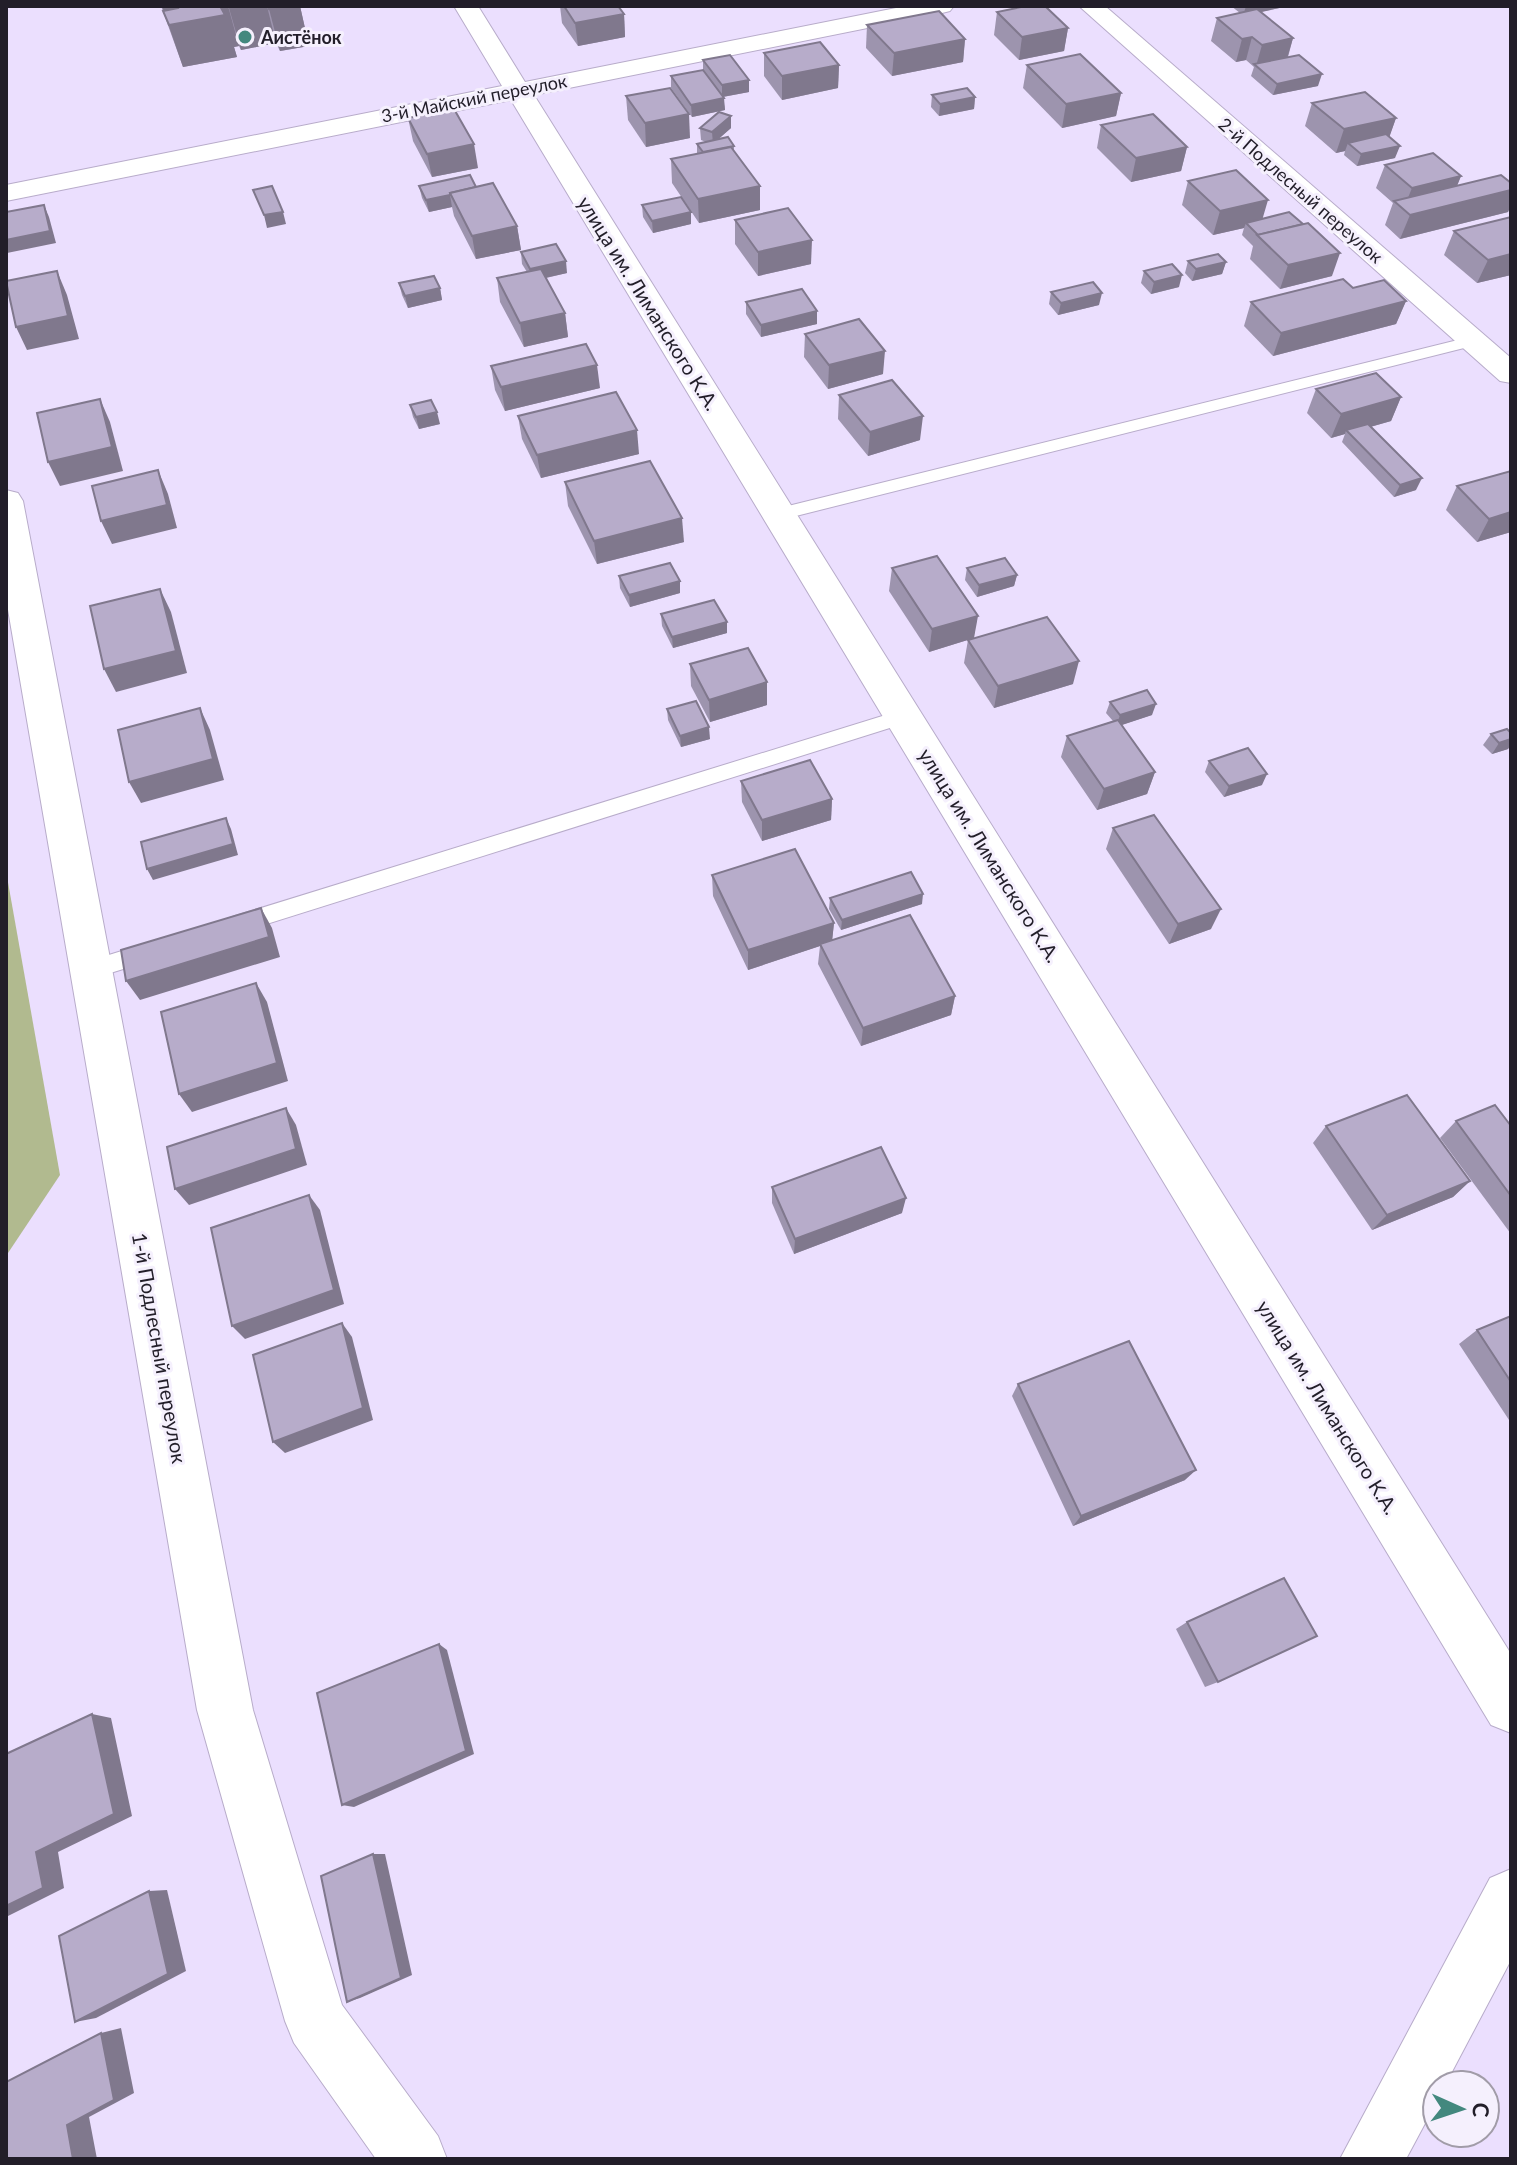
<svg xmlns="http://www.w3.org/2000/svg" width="1517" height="2165" viewBox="0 0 1517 2165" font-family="Lato,sans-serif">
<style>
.green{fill:#b1ba8f}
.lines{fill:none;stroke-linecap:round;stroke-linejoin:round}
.lane-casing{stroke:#b8acca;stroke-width:2}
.street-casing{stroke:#b8acca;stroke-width:2}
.lane{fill:#fff;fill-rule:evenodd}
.street{fill:#fff;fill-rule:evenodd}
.wall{fill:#9d94ae}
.shaded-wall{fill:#80788d}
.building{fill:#b7acca;stroke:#80788d;stroke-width:2}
.poi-dot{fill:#43887e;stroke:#f5f0fd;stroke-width:3}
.labels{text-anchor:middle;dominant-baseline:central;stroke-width:6;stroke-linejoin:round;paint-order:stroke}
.far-poi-label{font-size:18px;font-weight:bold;fill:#221e29;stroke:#f5f0fd;text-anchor:start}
.far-street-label{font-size:18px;fill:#221e29;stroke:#f5f0fd}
.street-label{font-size:20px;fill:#221e29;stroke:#f5f0fd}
</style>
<rect width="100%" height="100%" fill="#ebdffe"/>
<polygon class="green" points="6,871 60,1175 6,1256"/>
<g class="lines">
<g class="lane-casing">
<g id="lane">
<polygon points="1474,336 1480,338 1482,341 1480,344 780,520 771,514 780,508"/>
<polygon points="905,709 912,711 915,716 912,721 235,934 227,931 224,925 227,919 235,916"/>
<polygon points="154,941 162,943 165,950 162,957 91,979 83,977 80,970 83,963"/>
</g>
</g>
<g class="street-casing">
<g id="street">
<polygon points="454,6 478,6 525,82 906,6 954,6 950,11 942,13 534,95 1511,1654 1511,1733 1491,1725 511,100 6,201 6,185 502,86"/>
<polygon points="1079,6 1105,6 1511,358 1511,383 1500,381"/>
<polygon points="6,490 18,493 23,501 253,1710 342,2005 438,2136 447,2159 376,2159 294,2043 285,2021 197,1710 6,598"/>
<polygon points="1511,1869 1511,1960 1445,2085 1437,2085 1437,2101 1406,2159 1340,2159 1490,1878"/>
</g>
</g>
<use href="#lane" class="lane"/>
<use href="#street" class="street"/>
</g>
<g class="wall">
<polygon points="161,6 300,6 309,46 280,51 276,43 241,50 239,46 234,47 237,57 183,67"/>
<polygon points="560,6 618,6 624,14 625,37 578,46 562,23"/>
<polygon points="1231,6 1284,6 1284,7 1260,12 1293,38 1288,57 1318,86 1273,95 1251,76 1254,67 1246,60 1236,62 1211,41 1217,18 1240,13"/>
<polygon points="997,12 1068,28 1064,51 1019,60 994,35"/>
<polygon points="867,25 965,39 963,62 892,76 866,48"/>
<polygon points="764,53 839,65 838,88 782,100 764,76"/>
<polygon points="703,60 749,92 723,97 725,110 692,117 671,88 671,76 703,70"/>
<polygon points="1027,65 1121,93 1116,116 1062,128 1023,88"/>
<polygon points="932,95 975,97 974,109 939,116 931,107"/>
<polygon points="626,96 690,138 646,147 628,120"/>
<polygon points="1312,103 1396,118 1389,137 1395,158 1357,166 1344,155 1345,151 1336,153 1305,126"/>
<polygon points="408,118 478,168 432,177 413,141"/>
<polygon points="1101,125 1187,147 1181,171 1131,182 1097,148"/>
<polygon points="700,128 731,128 718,139 734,146 734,151 760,210 699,223 672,183 671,159 697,154 697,144 706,142 701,140"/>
<polygon points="1385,165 1461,176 1457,186 1511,183 1511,205 1508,212 1400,239 1385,225 1393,203 1376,188"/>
<polygon points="1188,181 1262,219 1332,276 1280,289 1250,259 1253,246 1242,235 1244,228 1213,235 1182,205"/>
<polygon points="419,186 476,187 517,226 521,250 476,259 454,216 452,207 429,212 422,198"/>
<polygon points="642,205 691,212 691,224 653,233 643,217"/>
<polygon points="1511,217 1511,275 1477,283 1444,255 1454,231"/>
<polygon points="735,220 811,264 758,276 735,244"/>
<polygon points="521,252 567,273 546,278 565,313 568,337 524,347 500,302 497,278 527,272 522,264"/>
<polygon points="1188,261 1226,262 1222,274 1192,281 1185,273"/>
<polygon points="1144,271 1179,287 1151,294 1141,283"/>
<polygon points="399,283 440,288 442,300 408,308 402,295"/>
<polygon points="1353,288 1406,301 1396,324 1273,356 1244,326 1251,302"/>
<polygon points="1051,292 1099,305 1058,315 1049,304"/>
<polygon points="746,302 817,324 761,337 746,314"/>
<polygon points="805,334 883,374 828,389 804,357"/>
<polygon points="491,366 600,388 505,411 495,390"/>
<polygon points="1316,389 1401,397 1391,421 1370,427 1416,490 1394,497 1342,442 1345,434 1331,438 1307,413"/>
<polygon points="839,395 920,440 868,456 838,419"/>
<polygon points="410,405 440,424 419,429 413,417"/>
<polygon points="518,416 639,454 541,478 522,439"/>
<polygon points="565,482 684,542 597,564 568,506"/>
<polygon points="1457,486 1511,532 1477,542 1446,510"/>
<polygon points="892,568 974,638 929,652 889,591"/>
<polygon points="967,568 1017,575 1014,586 977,597 965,580"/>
<polygon points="619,576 680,581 680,593 630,607 620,588"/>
<polygon points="661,614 727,633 673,648 662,626"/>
<polygon points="968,640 1073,684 994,708 964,663"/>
<polygon points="690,664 767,682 767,705 710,722 691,686"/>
<polygon points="1110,702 1152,715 1121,725 1155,772 1147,794 1097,810 1061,757 1067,736 1113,721 1106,713"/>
<polygon points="667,709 710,739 681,747 668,720"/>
<polygon points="1511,733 1511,744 1508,749 1492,754 1483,745 1491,734"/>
<polygon points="1209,761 1262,785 1224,797 1205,772"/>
<polygon points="741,781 832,799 831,820 762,841 742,802"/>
<polygon points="1113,828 1211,929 1169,944 1106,849"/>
<polygon points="712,875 834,923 832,940 955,996 951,1015 861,1046 818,964 820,946 748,970 713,896"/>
<polygon points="830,898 922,904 841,930 829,909"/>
<polygon points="1456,1121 1511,1126 1511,1234 1440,1138"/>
<polygon points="1326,1126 1470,1181 1453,1197 1372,1230 1313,1143"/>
<polygon points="772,1187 902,1213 794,1254 772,1203"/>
<polygon points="1511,1317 1511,1423 1459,1344 1477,1330"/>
<polygon points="1018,1384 1185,1480 1073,1526 1012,1396"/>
<polygon points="1187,1622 1218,1682 1205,1687 1176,1629"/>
</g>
<g class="shaded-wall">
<polygon points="162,6 174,6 179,23 220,6 228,6 239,46 234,47 237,57 183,67"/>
<polygon points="240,6 267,6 276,43 241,50 229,8"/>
<polygon points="286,6 300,6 309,46 280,51 269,9"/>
<polygon points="1246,6 1284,6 1284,7 1243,16"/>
<polygon points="624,14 625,37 578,46 575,23"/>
<polygon points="1068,28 1064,51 1019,60 1022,37"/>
<polygon points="1252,37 1246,60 1236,62 1242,39"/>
<polygon points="1293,38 1286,62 1256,66 1262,45"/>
<polygon points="965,39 963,62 892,76 894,53"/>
<polygon points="839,65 838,88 782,100 782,76"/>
<polygon points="1322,74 1318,86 1273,95 1277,84"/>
<polygon points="749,80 749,92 722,97 722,85"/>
<polygon points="1121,93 1116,116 1062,128 1066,104"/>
<polygon points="975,97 974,109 939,116 940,104"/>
<polygon points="724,98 725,110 692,117 691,105"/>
<polygon points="689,114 690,138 646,147 645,123"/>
<polygon points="731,116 731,128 713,144 712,132"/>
<polygon points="1396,118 1388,141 1348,143 1345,151 1336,153 1344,129"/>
<polygon points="474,144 478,168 432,177 427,154"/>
<polygon points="1400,146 1395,158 1357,166 1361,154"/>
<polygon points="1187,147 1181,171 1131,182 1136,158"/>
<polygon points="1461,176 1451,200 1403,210 1412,188"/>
<polygon points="760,186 760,210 699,223 698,199"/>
<polygon points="1511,190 1511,205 1508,212 1400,239 1410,215"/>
<polygon points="450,195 452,207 429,212 426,200"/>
<polygon points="1268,200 1261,224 1246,223 1244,228 1213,235 1220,211"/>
<polygon points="44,205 49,217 56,243 7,253 6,250 6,240"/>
<polygon points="283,212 286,224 267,228 264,215"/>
<polygon points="691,212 691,224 653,233 652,221"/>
<polygon points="517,226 521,250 476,259 472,236"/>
<polygon points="812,240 811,264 758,276 758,252"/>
<polygon points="1340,253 1332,276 1280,289 1288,265"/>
<polygon points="1511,254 1511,275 1477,283 1488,260"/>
<polygon points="566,261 567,273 531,281 530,269"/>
<polygon points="1226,262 1222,274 1192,281 1196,269"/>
<polygon points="57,271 67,295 79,339 27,350 16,327"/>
<polygon points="1182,275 1179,287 1151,294 1154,282"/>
<polygon points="440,288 442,300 408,308 405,296"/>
<polygon points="1102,293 1099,305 1058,315 1061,303"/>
<polygon points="1406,301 1396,324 1273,356 1281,333"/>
<polygon points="817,311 817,324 761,337 761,325"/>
<polygon points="565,313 568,337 524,347 520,323"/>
<polygon points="885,351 883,374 828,389 829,365"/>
<polygon points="597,365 600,388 505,411 501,387"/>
<polygon points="1401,397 1391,421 1349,433 1346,430 1345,434 1331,438 1341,414"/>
<polygon points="100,399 110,422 123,471 60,486 48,462"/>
<polygon points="437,412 440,424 419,429 416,417"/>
<polygon points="923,416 920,440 868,456 870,432"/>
<polygon points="637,430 639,454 541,478 537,455"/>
<polygon points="158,470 168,494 177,528 112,544 101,521"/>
<polygon points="1422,478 1416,490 1394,497 1400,485"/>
<polygon points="1511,512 1511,532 1477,542 1489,519"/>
<polygon points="682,518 684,542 597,564 594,541"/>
<polygon points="1017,575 1014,586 977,597 979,585"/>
<polygon points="680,581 680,593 630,607 629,595"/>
<polygon points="160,589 171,612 187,673 116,692 104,669"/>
<polygon points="978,616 974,638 929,652 932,629"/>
<polygon points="727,622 727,633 673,648 672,637"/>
<polygon points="1079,661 1073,684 994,708 998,686"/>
<polygon points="767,682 767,705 710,722 709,700"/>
<polygon points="1156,704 1152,715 1116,727 1120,715"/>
<polygon points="200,708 210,730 224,780 141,803 129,782"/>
<polygon points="709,727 710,739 681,747 680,736"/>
<polygon points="1511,739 1511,744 1508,749 1492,754 1499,743"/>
<polygon points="1155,772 1147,794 1097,810 1104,789"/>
<polygon points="1267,774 1262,785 1224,797 1229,786"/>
<polygon points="832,799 831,820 762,841 762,820"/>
<polygon points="226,818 231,829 238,855 153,880 147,869"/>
<polygon points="923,894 922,904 841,930 842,920"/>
<polygon points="261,908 272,928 280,957 140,1000 126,981"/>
<polygon points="1221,909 1211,929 1169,944 1178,924"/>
<polygon points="834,923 832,942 820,944 820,946 748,970 748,950"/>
<polygon points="256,983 267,1002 288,1081 192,1112 179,1094"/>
<polygon points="955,996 951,1015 861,1046 863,1028"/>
<polygon points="286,1108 296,1125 307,1165 189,1205 175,1189"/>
<polygon points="1470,1181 1453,1197 1372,1230 1387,1215"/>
<polygon points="309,1195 320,1210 344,1304 245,1339 232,1326"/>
<polygon points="906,1198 902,1213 794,1254 795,1239"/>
<polygon points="342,1323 352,1337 373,1420 285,1453 273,1442"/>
<polygon points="1196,1470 1185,1480 1073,1526 1081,1516"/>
<polygon points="439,1644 447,1650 474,1754 354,1807 342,1805"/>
<polygon points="92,1714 111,1718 132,1816 58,1852 64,1888 6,1917 6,1906 36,1852"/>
<polygon points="373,1854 385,1854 412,1975 360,1998 347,2002"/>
<polygon points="167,1890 186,1971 96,2018 75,2022 149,1891"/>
<polygon points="121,2028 134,2093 89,2117 97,2159 73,2159 67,2125 101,2033"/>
</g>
<g class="building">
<polygon points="177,6 220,6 225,15 169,25 163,11 178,8"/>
<polygon points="268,6 286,6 269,9"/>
<polygon points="564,6 618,6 624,14 575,23"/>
<polygon points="1026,6 1045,6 1068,28 1022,37 997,12"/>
<polygon points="1257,9 1293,38 1262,45 1252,37 1242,39 1217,18"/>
<polygon points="939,11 965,39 894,53 867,25"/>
<polygon points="820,42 839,65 782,76 764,53"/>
<polygon points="1080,54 1121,93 1066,104 1027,65"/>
<polygon points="730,55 749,80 722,85 703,60"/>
<polygon points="1299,55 1322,74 1277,84 1254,64"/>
<polygon points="703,70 724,98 691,105 671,76"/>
<polygon points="670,88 689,114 645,123 626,96"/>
<polygon points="967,88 975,97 940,104 932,95"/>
<polygon points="1365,92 1396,118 1344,129 1312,103"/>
<polygon points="454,109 474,144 427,154 408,118"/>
<polygon points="719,112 731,116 712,132 700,128"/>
<polygon points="1153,114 1187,147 1136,158 1101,125"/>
<polygon points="1386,134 1400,146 1361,154 1348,143"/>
<polygon points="728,137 734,146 703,152 697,144"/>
<polygon points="731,147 760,186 698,199 671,159"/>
<polygon points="1433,153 1461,176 1412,188 1385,165"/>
<polygon points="1236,170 1268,200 1220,211 1188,181"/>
<polygon points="470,175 476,187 450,193 450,195 426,200 419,186"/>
<polygon points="1501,175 1511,183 1511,190 1410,215 1394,201"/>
<polygon points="493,183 517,226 472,236 450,193"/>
<polygon points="272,186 283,212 264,215 253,190"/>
<polygon points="681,197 691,212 652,221 642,205"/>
<polygon points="44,205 50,231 6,240 6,212"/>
<polygon points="788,208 812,240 758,252 735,220"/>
<polygon points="1289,212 1303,224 1258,235 1246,223"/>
<polygon points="1511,217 1511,254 1488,260 1454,231"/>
<polygon points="1308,223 1340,253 1288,265 1257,235"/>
<polygon points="556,244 566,261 530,269 521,252"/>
<polygon points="1218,254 1226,262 1196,269 1188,261"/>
<polygon points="1172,264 1182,275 1154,282 1144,271"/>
<polygon points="541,269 565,313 520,323 497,278"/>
<polygon points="57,271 68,316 16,327 6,281"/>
<polygon points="434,276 440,288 405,296 399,283"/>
<polygon points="1343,279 1353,288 1384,280 1406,301 1281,333 1251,302"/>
<polygon points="1093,282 1102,293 1061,303 1051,292"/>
<polygon points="802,289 817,311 761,325 746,302"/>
<polygon points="859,319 885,351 829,365 805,334"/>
<polygon points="586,344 597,365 501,387 491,366"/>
<polygon points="1376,373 1401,397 1341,414 1316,389"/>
<polygon points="892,380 923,416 870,432 839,395"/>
<polygon points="616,392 637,430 537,455 518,416"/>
<polygon points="100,399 112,447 48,462 37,413"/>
<polygon points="431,400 437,412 416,417 410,405"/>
<polygon points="1368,424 1422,478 1400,485 1346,430"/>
<polygon points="650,461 682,518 594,541 565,482"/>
<polygon points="158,470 167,505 101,521 92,486"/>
<polygon points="1511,471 1511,512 1489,519 1457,486"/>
<polygon points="937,556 978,616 932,629 892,568"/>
<polygon points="1005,558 1017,575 979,585 967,568"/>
<polygon points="670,563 680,581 629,595 619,576"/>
<polygon points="160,589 176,651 104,669 90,606"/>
<polygon points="714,600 727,622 672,637 661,614"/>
<polygon points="1047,617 1079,661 998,686 968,640"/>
<polygon points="748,648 767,682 709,700 690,664"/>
<polygon points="1147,690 1156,704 1120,715 1110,702"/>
<polygon points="696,701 709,727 680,736 667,709"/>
<polygon points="200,708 213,759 129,782 118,730"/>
<polygon points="1118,720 1155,772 1104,789 1067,736"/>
<polygon points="1507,729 1511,733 1511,739 1499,743 1491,734"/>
<polygon points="1248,748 1267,774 1229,786 1209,761"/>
<polygon points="810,760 832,799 762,820 741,781"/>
<polygon points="1154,815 1221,909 1178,924 1113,828"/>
<polygon points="226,818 233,844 147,869 141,842"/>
<polygon points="795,849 834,923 748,950 712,875"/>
<polygon points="911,872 923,894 842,920 830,898"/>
<polygon points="261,908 269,937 126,981 121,950"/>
<polygon points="910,915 955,996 863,1028 820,944"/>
<polygon points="256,983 277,1063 179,1094 161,1012"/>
<polygon points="1407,1095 1470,1181 1387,1215 1326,1126"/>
<polygon points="1495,1105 1511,1126 1511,1196 1456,1121"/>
<polygon points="286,1108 296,1149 175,1189 167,1147"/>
<polygon points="881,1147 906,1198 795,1239 772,1187"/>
<polygon points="309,1195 334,1290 232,1326 211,1228"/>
<polygon points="1511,1316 1511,1382 1477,1330"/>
<polygon points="342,1323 363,1408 273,1442 253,1355"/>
<polygon points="1129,1341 1196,1470 1081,1516 1018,1384"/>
<polygon points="1284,1578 1317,1636 1218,1682 1187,1622"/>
<polygon points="439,1644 466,1751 342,1805 317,1693"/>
<polygon points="92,1714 114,1814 36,1852 43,1888 6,1906 6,1754"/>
<polygon points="373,1854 401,1978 347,2002 321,1876"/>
<polygon points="149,1891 168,1974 75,2022 59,1936"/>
<polygon points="101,2033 114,2100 67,2125 73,2159 6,2159 6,2082"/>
</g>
<circle class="poi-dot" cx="245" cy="37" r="8"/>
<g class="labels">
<g class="far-poi-label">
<text x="261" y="37">Аистёнок</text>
</g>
<g class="far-street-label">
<text transform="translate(474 98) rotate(-11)">3-й Майский переулок</text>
<text transform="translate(1301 190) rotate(41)">2-й Подлесный переулок</text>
</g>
<g class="street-label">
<text transform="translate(649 303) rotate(58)">улица им. Лиманского К.А.</text>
<text transform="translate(990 855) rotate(58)">улица им. Лиманского К.А.</text>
<text transform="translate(160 1348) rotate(80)">1-й Подлесный переулок</text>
<text transform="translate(1328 1407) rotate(58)">улица им. Лиманского К.А.</text>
</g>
</g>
<rect width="1517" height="2165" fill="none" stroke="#221e29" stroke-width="16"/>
<g transform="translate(1461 2109) rotate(93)"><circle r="38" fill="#f5f0fd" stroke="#a19ca8" stroke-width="2"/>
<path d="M0-6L14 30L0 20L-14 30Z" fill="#43887e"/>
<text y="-12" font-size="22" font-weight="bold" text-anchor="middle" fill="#221e29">С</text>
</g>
</svg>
